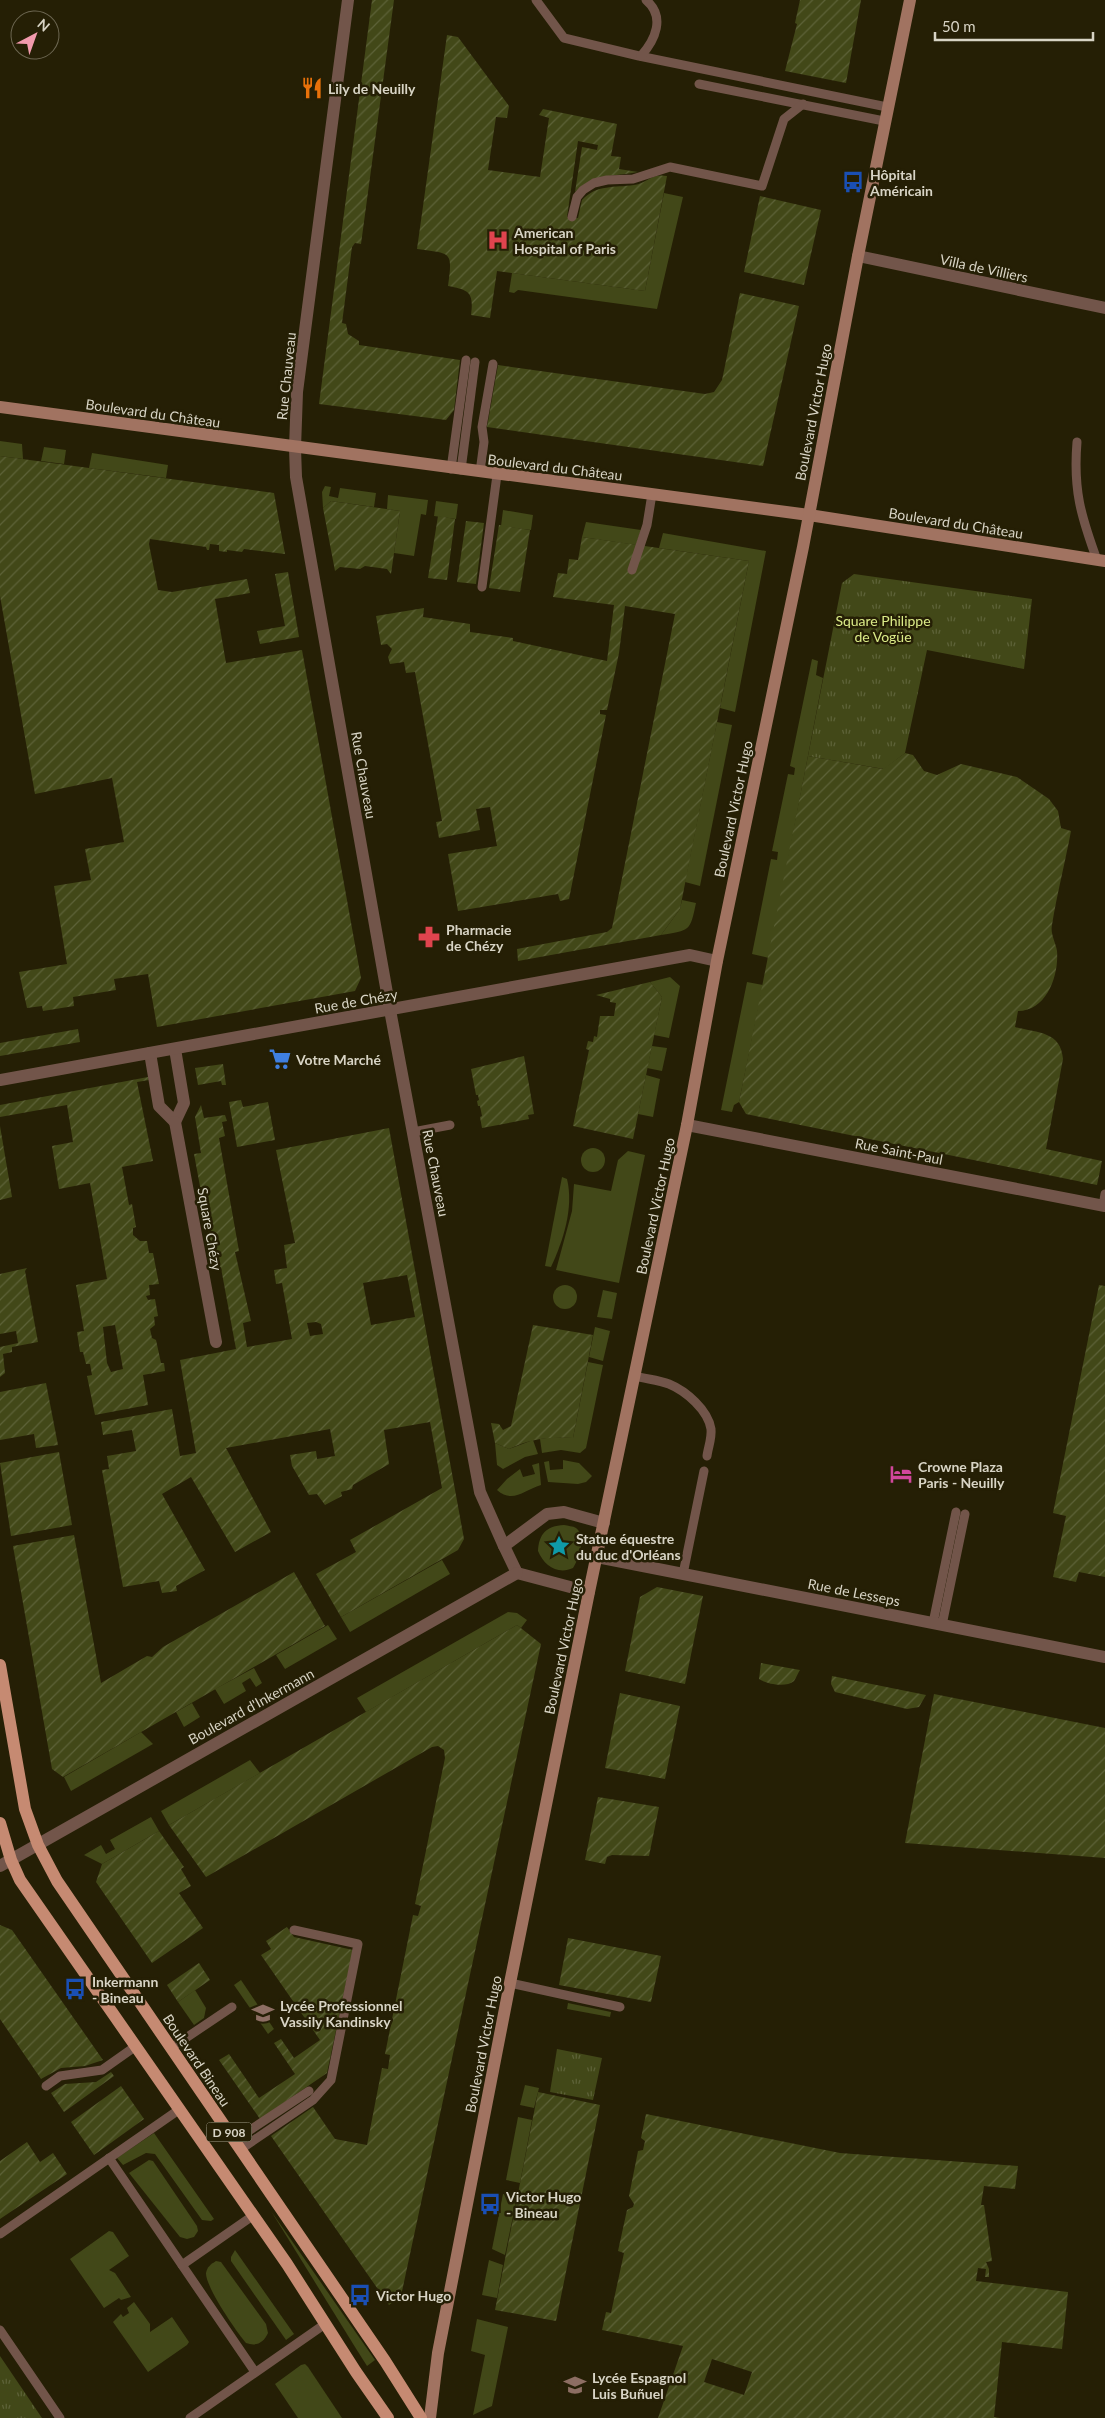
<svg xmlns="http://www.w3.org/2000/svg" width="1105" height="2418" viewBox="0 0 1105 2418" font-family="Lato,sans-serif">
<style>
.grass{fill:#424818}
.park{fill:url(#park-tufts)}
.garden{fill:url(#garden-furrows);fill-rule:evenodd}
.lines{fill:none;stroke-linecap:round;stroke-linejoin:round}
.lane{stroke:#72554a;stroke-width:9}
.street{stroke:#72554a;stroke-width:12}
.secondary{stroke:#a17361;stroke-width:12}
.primary{stroke:#c68a72;stroke-width:12}
.labels{text-anchor:middle;dominant-baseline:central;stroke-width:5;stroke-linejoin:round;paint-order:stroke}
.shield{fill:#251f05;stroke:#a29e8b;stroke-width:1}
.shield-label{font-size:12px;font-weight:bold;fill:#d8d4c5}
.poi-label{font-size:14px;font-weight:bold;fill:#d8d4c5;stroke:#251f05;text-anchor:start}
.street-label{font-size:14px;fill:#d8d4c5;stroke:#251f05}
.park-label{font-size:14px;fill:#dbeb88;stroke:#251f05}
</style>
<defs>
<pattern id="park-tufts" width="24" height="20" patternUnits="userSpaceOnUse" patternTransform="scale(1.25)"><rect width="24" height="20" fill="#424818"/><path d="M3 7l-1-3M5 7V3M7 7l1-3M15 17l-1-3M17 17v-4M19 17l1-3" fill="none" stroke="#5d6238"/></pattern>
<pattern id="garden-furrows" width="10" height="10" patternUnits="userSpaceOnUse" patternTransform="scale(1.25)"><rect width="10" height="10" fill="#424818"/><path d="M-1 1l2-2M0 10L10 0M9 11l2-2" fill="none" stroke="#5d6238"/></pattern>
</defs>
<rect width="100%" height="100%" fill="#251f05"/>
<g class="grass">
<polygon points="664,193 683,197 657,309 518,290 514,293 509,292 512,273 645,291"/>
<polygon points="0,441 22,444 23,459 0,456"/>
<polygon points="44,447 66,450 64,464 41,461"/>
<polygon points="92,453 168,465 166,478 89,468"/>
<polygon points="325,486 331,487 329,496 338,498 340,488 376,493 374,507 331,501 323,508 322,492"/>
<polygon points="388,495 428,500 426,515 421,514 414,556 394,553 400,511 387,509"/>
<polygon points="436,501 458,504 456,519 434,516"/>
<polygon points="503,510 533,515 531,530 501,526"/>
<polygon points="586,522 641,530 636,545 582,537"/>
<polygon points="663,533 766,551 735,712 720,708 749,561 659,548"/>
<polygon points="812,659 818,661 816,675 823,678 769,958 752,954 771,859 777,860 778,852 772,851 788,774 794,775 795,768 790,766"/>
<polygon points="717,722 732,725 700,886 685,882"/>
<path d="M682,900L696,903C690,932 690,930 661,935L680,909Z"/>
<polygon points="670,977 680,986 669,1038 654,1035 662,997 650,982"/>
<polygon points="747,982 763,985 739,1102 734,1105 732,1112 721,1110"/>
<polygon points="652,1046 667,1048 662,1071 647,1068"/>
<polygon points="646,1075 660,1079 653,1117 638,1114"/>
<circle cx="593" cy="1160" r="12"/>
<polygon points="628,1151 645,1155 619,1283 556,1270 572,1211 574,1184 611,1191 618,1160"/>
<path d="M562,1177L567,1179C574,1208 563,1241 551,1267L545,1266Z"/>
<circle cx="565" cy="1297" r="12"/>
<polygon points="603,1290 617,1293 612,1319 597,1317"/>
<polygon points="595,1327 610,1331 603,1361 589,1357"/>
<polygon points="588,1362 603,1365 586,1448 580,1453 561,1450 542,1453 540,1439 553,1437 573,1438"/>
<polygon points="533,1440 538,1454 525,1457 503,1469 497,1465 495,1443 509,1449"/>
<polygon points="563,1460 579,1463 592,1476 586,1482 578,1484 548,1482 544,1462 549,1461 550,1470 563,1469"/>
<path d="M539,1463L541,1485C524,1490 513,1504 497,1490L507,1479L520,1469L523,1477L535,1474L532,1465Z"/>
<path d="M564,1525C568,1526 573,1526 576,1528C587,1536 579,1559 573,1568C558,1575 544,1566 538,1551C539,1534 546,1526 564,1525Z"/>
<polygon points="442,1560 450,1574 350,1632 341,1617"/>
<polygon points="508,1612 517,1613 527,1620 521,1628 517,1625 366,1712 357,1698"/>
<polygon points="328,1625 337,1639 285,1669 276,1655"/>
<polygon points="254,1668 262,1683 256,1687 250,1678 242,1683 246,1691 224,1704 215,1689"/>
<polygon points="192,1703 200,1717 184,1727 176,1712"/>
<polygon points="141,1732 153,1744 71,1791 64,1777"/>
<polygon points="250,1760 260,1773 169,1825 161,1811"/>
<polygon points="151,1817 159,1831 102,1864 84,1855 101,1845 106,1854 115,1849 110,1840"/>
<polygon points="241,1980 274,2029 268,2034 234,1985"/>
<polygon points="195,1990 206,2008 204,2018 194,2025 178,2002"/>
<polygon points="568,2003 611,2012 610,2017 567,2009"/>
<polygon points="525,2085 539,2088 534,2108 520,2105"/>
<polygon points="518,2117 532,2120 520,2183 506,2180"/>
<polygon points="154,2133 214,2219 211,2221 202,2220 155,2154 146,2153 123,2165 117,2158"/>
<polygon points="149,2160 153,2161 197,2226 198,2231 194,2237 187,2239 180,2237 129,2173"/>
<polygon points="503,2194 517,2197 505,2255 492,2249"/>
<polygon points="271,2211 375,2360 367,2366 355,2347"/>
<polygon points="109,2231 113,2232 129,2256 109,2270 115,2273 131,2297 121,2300 119,2298 104,2308 70,2259"/>
<polygon points="235,2250 294,2334 286,2340 231,2261 231,2257"/>
<polygon points="489,2260 503,2265 497,2298 482,2295"/>
<path d="M216,2261L221,2262L266,2324L268,2333C264,2342 257,2347 246,2343C237,2333 205,2286 206,2273C207,2267 211,2264 216,2261Z"/>
<polygon points="134,2302 150,2324 150,2332 172,2317 189,2342 187,2345 148,2372 113,2322 121,2314 123,2317 129,2313 127,2308"/>
<polygon points="477,2319 508,2327 492,2406 473,2415 485,2355 471,2351"/>
<polygon points="301,2365 305,2364 308,2367 342,2418 298,2418 275,2384"/>
</g>
<g class="park">
<polygon points="854,574 1032,599 1024,669 927,650 905,753 884,769 808,756 842,583"/>
<polygon points="557,2049 602,2058 593,2100 550,2092"/>
<polygon points="0,2356 42,2418 0,2418"/>
</g>
<g class="garden">
<polygon points="372,0 394,0 361,244 355,243 352,247 342,323 346,324 348,334 359,341 359,345 460,360 454,410 446,420 319,404"/>
<polygon points="800,0 861,0 846,83 785,71 797,24 795,23"/>
<path d="M447,35L458,37L509,106L507,118L496,117L488,170L540,177L549,118L539,115L543,109L617,124L611,156L621,157L619,169L638,172C614,177 594,173 575,192L582,147L597,150L598,145L578,141L567,217L578,218L582,200C597,184 614,188 634,185C648,183 651,173 667,176L645,291L497,271L490,318L471,315C474,292 469,290 448,286C453,250 451,254 417,249Z"/>
<polygon points="760,196 821,210 804,285 744,272"/>
<polygon points="740,293 799,306 763,466 487,427 498,365 705,394 714,392 722,380"/>
<polygon points="0,456 274,493 285,554 244,549 242,552 227,550 227,552 219,551 219,545 210,544 209,550 207,550 206,547 150,539 149,544 158,590 172,592 247,579 250,593 215,599 226,663 302,650 361,978 355,991 157,1027 148,974 114,979 116,990 73,997 74,1006 43,1011 42,1006 27,1008 19,972 67,964 54,886 91,880 85,849 124,842 112,778 35,794 0,596"/>
<polygon points="331,501 400,511 391,574 387,569 365,566 360,569 340,567 335,571 323,508"/>
<polygon points="438,516 455,519 447,580 428,578"/>
<polygon points="466,521 484,523 476,584 457,582"/>
<polygon points="499,525 530,530 520,592 489,588"/>
<polygon points="582,537 749,561 680,909 661,935 518,961 517,949 607,932 612,928 675,614 625,606 619,653 607,710 600,710 600,714 606,715 569,899 560,901 558,894 458,911 448,854 497,846 490,807 476,809 480,830 439,838 436,822 442,821 415,672 406,673 404,662 390,664 388,657 392,649 387,644 381,645 376,616 424,608 423,617 470,624 470,632 513,638 513,641 607,661 614,605 553,597 558,573 567,574 569,559 578,560"/>
<polygon points="288,572 299,637 260,644 257,631 285,626 275,574"/>
<path d="M905,753L913,755L924,771L937,775L961,764L1017,777L1049,799L1058,811L1061,828L1071,831C1065,863 1057,894 1052,925C1050,934 1056,943 1057,951C1059,975 1047,1011 1018,1011L1015,1027C1037,1033 1061,1031 1063,1059L1046,1149L1102,1161L1097,1185L746,1114L739,1102L808,756L883,769Z"/>
<polygon points="650,982 662,997 633,1139 573,1126 589,1050 586,1049 588,1041 593,1042 594,1036 597,1037 600,1016 614,1016 616,1003 610,1002 610,999 596,995"/>
<polygon points="78,1029 80,1042 0,1056 0,1043"/>
<polygon points="524,1056 534,1114 528,1115 529,1119 482,1128 480,1117 482,1116 480,1106 478,1106 477,1101 479,1100 478,1095 476,1095 471,1069"/>
<polygon points="223,1064 226,1085 222,1085 221,1081 198,1085 195,1068"/>
<path d="M148,1077L149,1080L137,1082L153,1161L122,1167L129,1205L132,1204L136,1227L133,1228V1235L140,1241H147L149,1253H153L159,1284L149,1285L150,1295L146,1296L148,1300L155,1299L158,1316L154,1317L155,1325L150,1329L152,1338L156,1340L161,1363H164L165,1371L143,1375L148,1405L95,1415L87,1376L92,1375L90,1364H86L83,1352H80L77,1332L84,1331L76,1285L107,1279L90,1183L59,1189L52,1146L73,1142L67,1105L0,1117V1105ZM115,1325L123,1369L111,1372L107,1363L103,1327Z"/>
<polygon points="241,1100 243,1107 268,1102 275,1140 237,1147 229,1102"/>
<path d="M201,1105L204,1118L225,1115L227,1121L222,1122L225,1136L219,1138L239,1251L235,1252L251,1321L243,1323L247,1347L292,1339L282,1283L276,1284L274,1270L287,1268L284,1245L295,1243L276,1150L389,1128L464,1539L458,1550L341,1617L316,1574L356,1552L350,1540L442,1488L430,1422L384,1430L389,1464L353,1485L352,1489L341,1492L342,1496L325,1505L317,1494L309,1495L292,1466L290,1455L316,1451L317,1459L335,1456L330,1429L226,1448L271,1532L235,1552L191,1477L162,1494L205,1570L176,1586L177,1591L162,1593L159,1581L123,1587L102,1470L109,1469L107,1456L136,1451L132,1430L103,1435L101,1422L172,1409L180,1456L196,1453L180,1360L236,1349L221,1268L214,1262L194,1154L201,1153L195,1117ZM407,1275L415,1317L371,1325L363,1283ZM316,1322L321,1324L323,1334L310,1336L307,1323Z"/>
<polygon points="0,1126 12,1197 0,1200"/>
<polygon points="27,1268 25,1271 38,1342 12,1347 12,1352 3,1354 5,1373 0,1377 0,1347 18,1343 16,1331 0,1334 0,1274"/>
<polygon points="1099,1285 1105,1286 1105,1577 1079,1572 1076,1582 1053,1577 1066,1516 1053,1513"/>
<path d="M533,1325L593,1335L573,1438C550,1436 530,1439 509,1449L495,1443L491,1423L499,1424L503,1430L511,1426Z"/>
<polygon points="46,1383 58,1445 36,1448 34,1434 0,1440 0,1392"/>
<polygon points="59,1452 72,1525 11,1536 0,1463"/>
<polygon points="74,1535 101,1683 147,1656 152,1657 163,1647 294,1572 325,1626 63,1777 52,1769 13,1546"/>
<polygon points="657,1587 703,1596 685,1684 625,1671 640,1597"/>
<polygon points="517,1625 541,1644 401,2296 389,2305 271,2136 313,2107 335,2139 367,2145 382,2068 388,2069 390,2055 385,2054 413,1915 418,1916 421,1906 415,1904 445,1758 444,1750 438,1746 432,1747 206,1877 169,1825"/>
<path d="M761,1663L800,1670C798,1673 796,1678 794,1681C786,1688 766,1684 759,1679Z"/>
<polygon points="832,1676 926,1695 919,1707 907,1709 835,1692 831,1684"/>
<polygon points="620,1693 680,1706 665,1779 605,1768"/>
<polygon points="934,1694 1105,1728 1105,1858 905,1843"/>
<polygon points="598,1797 659,1807 649,1856 612,1855 607,1857 605,1864 585,1860"/>
<polygon points="159,1831 184,1867 181,1869 191,1886 179,1893 203,1928 152,1963 96,1882 102,1864"/>
<polygon points="0,1925 12,1930 103,2060 85,2066 61,2068 41,2079 0,2019"/>
<polygon points="287,1927 294,1937 353,1950 327,2073 260,2119 219,2060 229,2054 259,2098 295,2074 274,2043 281,2039 294,2058 320,2040 261,1955 271,1949 266,1941"/>
<polygon points="568,1938 661,1956 651,2002 559,1985"/>
<polygon points="199,1963 210,1980 178,2002 167,1985"/>
<polygon points="111,2072 114,2076 64,2112 51,2093 65,2084 96,2082"/>
<polygon points="121,2086 144,2119 94,2155 71,2122"/>
<polygon points="538,2092 600,2105 556,2321 495,2310"/>
<path d="M646,2114L840,2153L1018,2166L1015,2189L984,2186L981,2205H984L992,2261L986,2262L989,2269V2277H985L986,2269L978,2268L976,2281L1068,2292L1062,2349L1002,2342L994,2417L1000,2418H658L683,2346L602,2330L606,2312L611,2313L624,2253L618,2251L627,2210L633,2207L634,2204L629,2196L638,2151L643,2150L645,2141L641,2138ZM712,2359L752,2372L744,2395L704,2382Z"/>
<polygon points="27,2142 40,2162 53,2153 67,2174 0,2219 0,2161"/>
</g>
<g class="lines">
<g class="lane">
<polyline points="536,0 564,38 639,56 887,107"/>
<path d="M641,56C655,40 666,17 646,0"/>
<polyline points="699,84 884,121"/>
<polyline points="572,217 577,197 583,190 594,183 607,180 633,179 670,167 762,186 784,119 803,104"/>
<path d="M1077,442C1073,490 1081,516 1097,560"/>
<polyline points="451,469 466,360"/>
<polyline points="461,470 475,362"/>
<polyline points="480,472 484,442 482,427 493,364"/>
<polyline points="632,570 647,525 652,494"/>
<polyline points="482,587 497,475"/>
<polyline points="413,1132 450,1125"/>
<polyline points="1103,1206 1105,1194"/>
<path d="M635,1376C646,1379 659,1380 669,1384C686,1391 708,1410 711,1429C712,1438 708,1448 707,1456"/>
<polyline points="683,1574 704,1471"/>
<polyline points="933,1623 956,1512"/>
<polyline points="942,1625 965,1514"/>
<polyline points="510,1983 620,2007"/>
<polyline points="171,2048 232,2007"/>
<polyline points="46,2086 60,2076 102,2070 136,2046"/>
<polyline points="235,2140 309,2091"/>
<polyline points="241,2149 313,2100 331,2080 358,1944 294,1930"/>
<polyline points="109,2158 255,2372"/>
<polyline points="0,2234 180,2109"/>
<polyline points="182,2265 254,2215"/>
<polyline points="0,2330 60,2418"/>
<polyline points="190,2418 325,2324"/>
</g>
<g class="street">
<polyline points="348,0 297,392 295,448 296,477 390,1010 480,1492 504,1546"/>
<polyline points="858,256 1105,308"/>
<polyline points="175,1049 184,1103 175,1122"/>
<polyline points="150,1053 159,1106 175,1122"/>
<polyline points="0,1080 690,955 717,961"/>
<polyline points="175,1122 216,1342"/>
<polyline points="687,1125 1105,1206"/>
<polyline points="597,1557 1105,1657"/>
<polyline points="517,1573 504,1546 547,1514 564,1512 604,1523"/>
<polyline points="517,1573 589,1592"/>
<polyline points="0,1866 517,1573"/>
</g>
<g class="secondary">
<polyline points="0,407 809,515 1105,561"/>
<polyline points="430,2418 438,2353 510,1983 589,1592 687,1125 717,961 803,547 858,256 910,0"/>
</g>
<g class="primary">
<polyline points="0,1665 25,1809 38,1845 57,1881 385,2361 421,2418"/>
<polyline points="0,1823 11,1860 20,1880 287,2264 356,2372 388,2418"/>
</g>
</g>
<defs>
<g id="restaurant-bare" transform="scale(1.725)"><path d="M-5-6h1v4h1v-4h1v4h1v-4h1v5L-1.5 .5V6h-2V.5L-5-1ZM5-6V6H3V1.5H1.5Q1.5-4 5-6Z" fill="#e8710a" stroke="#251f05" stroke-width="2.5" paint-order="stroke"/></g>
<g id="bus-bare" transform="scale(1.725)"><path d="M-5-6H5V4H4V6H2V4H-2V6H-4V4H-5ZM-3.5-4V0h7V-4ZM-3.5 1.2v1.5H-2V1.2ZM2 1.2v1.5H3.5V1.2Z" fill="#1a4fb4" stroke="#251f05" stroke-width="2.5" paint-order="stroke"/></g>
<g id="hospital-bare" transform="scale(1.725)"><path d="M-5-5h3v3.5h4V-5h3V5h-3V1.5h-4V5h-3Z" fill="#e0444e" stroke="#251f05" stroke-width="2.5" paint-order="stroke"/></g>
<g id="pharmacy-bare" transform="scale(1.725)"><path d="M-2-6h4v4h4v4h-4v4h-4v-4h-4v-4h4Z" fill="#e0444e" stroke="#251f05" stroke-width="2.5" paint-order="stroke"/></g>
<g id="supermarket-bare" transform="scale(1.725)"><path d="M-6-5.5h2.5l.6 2H6L4.5 2H-2.5L-4.4-4H-6ZM-1.5 3.2a1.3 1.3 0 1 0 .1 0ZM3 3.2a1.3 1.3 0 1 0 .1 0Z" fill="#3f7fe0" stroke="#251f05" stroke-width="2.5" paint-order="stroke"/></g>
<g id="hotel-bare" transform="scale(1.725)"><path d="M-6-4.5h1.5V1H6V5H4.5V3h-9V5H-6ZM-4 0a1.8 1.8 0 1 1 3.6 0ZM.5 0V-2.5h3Q6-2.5 6 0Z" fill="#d1479c" stroke="#251f05" stroke-width="2.5" paint-order="stroke"/></g>
<g id="sight-bare" transform="scale(1.725)"><path d="M0-6L1.8-2.2L6-1.7L2.9 1.2L3.7 5.4L0 3.3L-3.7 5.4L-2.9 1.2L-6-1.7L-1.8-2.2Z" fill="#0f9aa8" stroke="#251f05" stroke-width="2.5" paint-order="stroke"/></g>
<g id="school-bare" transform="scale(1.725)"><path d="M0-5L7-2L0 1L-7-2ZM-4 1L0 2.5L4 1V4Q0 6-4 4Z" fill="#8d6e63" stroke="#251f05" stroke-width="2.5" paint-order="stroke"/></g>
</defs>
<g fill-rule="evenodd">
<use href="#restaurant-bare" x="312" y="88"/>
<use href="#bus-bare" x="853" y="182"/>
<use href="#hospital-bare" x="498" y="240"/>
<use href="#pharmacy-bare" x="429" y="937"/>
<use href="#supermarket-bare" x="280" y="1059"/>
<use href="#hotel-bare" x="901" y="1474"/>
<use href="#sight-bare" x="559" y="1546"/>
<use href="#bus-bare" x="75" y="1989"/>
<use href="#school-bare" x="263" y="2013"/>
<use href="#bus-bare" x="490" y="2204"/>
<use href="#bus-bare" x="360" y="2295"/>
<use href="#school-bare" x="575" y="2385"/>
</g>
<g class="labels">
<rect class="shield" x="206.5" y="2122.5" width="45" height="19" rx="4"/>
<g class="shield-label">
<text x="229" y="2132">D 908</text>
</g>
<g class="poi-label">
<text x="328" y="88">Lily de Neuilly</text>
<text x="870" y="174">Hôpital<tspan x="870" dy="16">Américain</tspan></text>
<text x="514" y="232">American<tspan x="514" dy="16">Hospital of Paris</tspan></text>
<text x="446" y="929">Pharmacie<tspan x="446" dy="16">de Chézy</tspan></text>
<text x="296" y="1059">Votre Marché</text>
<text x="918" y="1466">Crowne Plaza<tspan x="918" dy="16">Paris - Neuilly</tspan></text>
<text x="576" y="1538">Statue équestre<tspan x="576" dy="16">du duc d'Orléans</tspan></text>
<text x="92" y="1981">Inkermann<tspan x="92" dy="16">- Bineau</tspan></text>
<text x="280" y="2005">Lycée Professionnel<tspan x="280" dy="16">Vassily Kandinsky</tspan></text>
<text x="506" y="2196">Victor Hugo<tspan x="506" dy="16">- Bineau</tspan></text>
<text x="376" y="2295">Victor Hugo</text>
<text x="592" y="2377">Lycée Espagnol<tspan x="592" dy="16">Luis Buñuel</tspan></text>
</g>
<g class="street-label">
<text transform="translate(984 268) rotate(12)">Villa de Villiers</text>
<text transform="translate(286 376) rotate(-84)">Rue Chauveau</text>
<text transform="translate(813 412) rotate(-79)">Boulevard Victor Hugo</text>
<text transform="translate(153 413) rotate(8)">Boulevard du Château</text>
<text transform="translate(555 467) rotate(7)">Boulevard du Château</text>
<text transform="translate(956 523) rotate(9)">Boulevard du Château</text>
<text transform="translate(364 775) rotate(80)">Rue Chauveau</text>
<text transform="translate(733 809) rotate(-78)">Boulevard Victor Hugo</text>
<text transform="translate(356 1001) rotate(-10)">Rue de Chézy</text>
<text transform="translate(899 1151) rotate(11)">Rue Saint-Paul</text>
<text transform="translate(436 1173) rotate(79)">Rue Chauveau</text>
<text transform="translate(655 1206) rotate(-78)">Boulevard Victor Hugo</text>
<text transform="translate(210 1229) rotate(80)">Square Chézy</text>
<text transform="translate(854 1592) rotate(11)">Rue de Lesseps</text>
<text transform="translate(563 1646) rotate(-78)">Boulevard Victor Hugo</text>
<text transform="translate(251 1706) rotate(-29)">Boulevard d'Inkermann</text>
<text transform="translate(483 2044) rotate(-79)">Boulevard Victor Hugo</text>
<text transform="translate(197 2060) rotate(56)">Boulevard Bineau</text>
</g>
<g class="park-label">
<text x="883" y="620">Square Philippe<tspan x="883" dy="16">de Vogüe</tspan></text>
</g>
</g>
<g transform="translate(35 35) rotate(41)"><circle r="24" fill="#251f05" stroke="#6d6752"/>
<path d="M0-4L9 19L0 12L-9 19Z" fill="#f29aad"/>
<text y="-8" font-size="14" font-weight="bold" text-anchor="middle" fill="#d8d4c5">N</text>
</g>
<path d="M935 32v8h158v-8" fill="none" stroke="#d8d4c5" stroke-width="2.5"/>
<text x="942" y="32" font-size="15" fill="#d8d4c5" stroke="#251f05" stroke-width="4" paint-order="stroke">50 m</text>
</svg>
